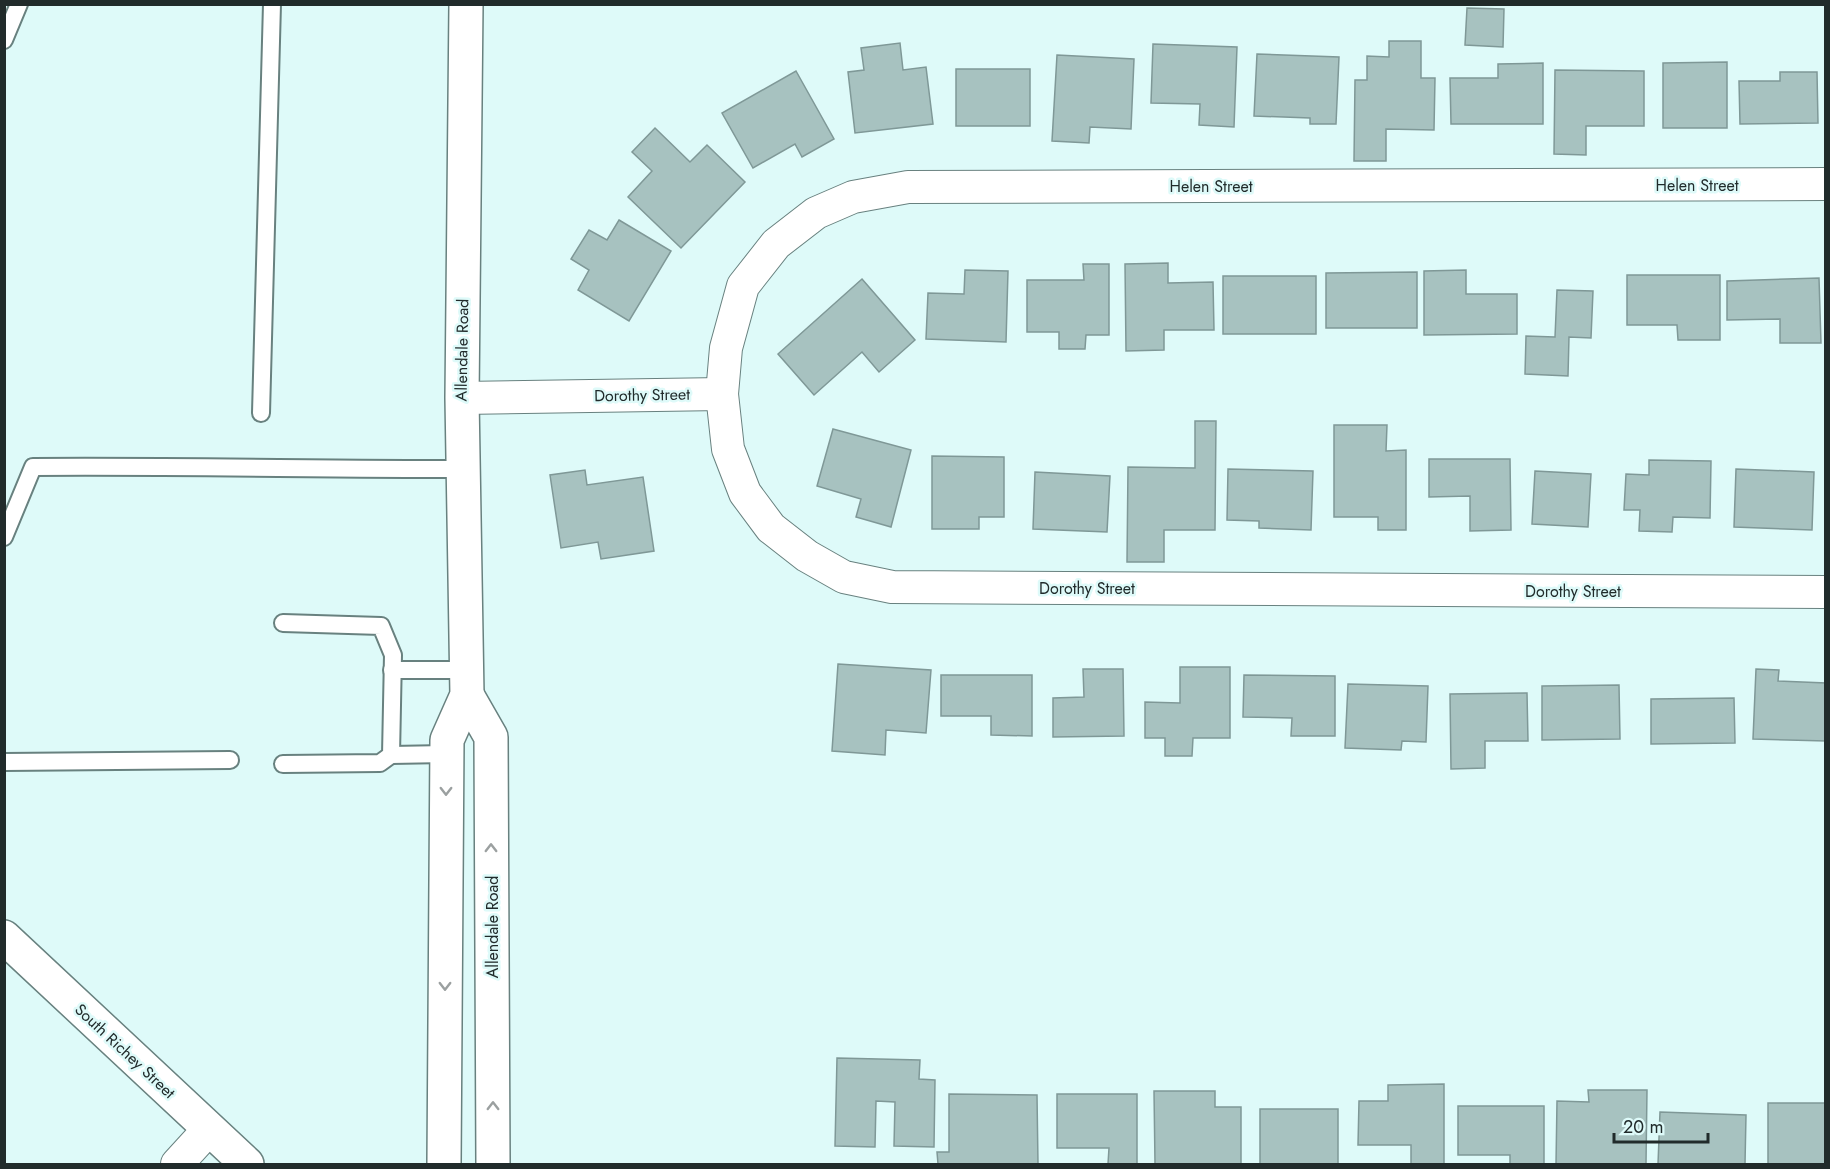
<svg xmlns="http://www.w3.org/2000/svg" width="1830" height="1169" viewBox="0 0 1830 1169" font-family="Jost,sans-serif">
<style>
.building{fill:#a7c2c0;stroke:#7f9897;stroke-width:1.5}
.lines{fill:none;stroke-linecap:round;stroke-linejoin:round}
.lane-casing{stroke:#68817f;stroke-width:20}
.street-casing{stroke:#68817f;stroke-width:34}
.secondary-casing{stroke:#68817f;stroke-width:36}
.lane{stroke:#fff;stroke-width:16}
.street{stroke:#fff;stroke-width:32}
.secondary{stroke:#fff;stroke-width:33}
.oneway{stroke:#9ba0a0}
.labels{text-anchor:middle;dominant-baseline:central;stroke-width:5;stroke-linejoin:round;paint-order:stroke}
.street-label{font-size:16px;fill:#212b2b;stroke:#defaf9}
</style>
<rect width="100%" height="100%" fill="#defaf9"/>
<g class="building">
<polygon points="1467,8 1504,9 1503,47 1465,45"/>
<polygon points="1389,41 1421,41 1421,78 1435,78 1434,130 1386,129 1386,161 1354,161 1355,80 1367,80 1367,56 1389,57"/>
<polygon points="900,43 903,70 926,67 933,124 855,133 848,72 864,70 861,48"/>
<polygon points="1153,44 1237,47 1234,127 1199,125 1200,104 1151,103"/>
<polygon points="1257,54 1339,57 1336,124 1310,124 1310,118 1254,116"/>
<polygon points="1057,55 1134,59 1131,129 1090,127 1089,143 1052,141"/>
<polygon points="1727,62 1727,128 1663,128 1663,63"/>
<polygon points="1543,63 1543,124 1451,124 1450,78 1498,78 1498,64"/>
<rect x="956" y="69" width="74" height="57"/>
<polygon points="1555,70 1644,71 1644,126 1586,126 1586,155 1554,154"/>
<polygon points="796,71 834,139 802,157 795,144 753,168 722,113"/>
<polygon points="1780,72 1817,72 1818,123 1740,124 1739,81 1780,81"/>
<polygon points="655,128 690,162 707,145 745,182 681,248 628,197 652,171 632,152"/>
<polygon points="619,220 671,251 629,321 578,290 589,270 571,259 589,230 607,240"/>
<polygon points="1168,263 1168,283 1213,282 1214,330 1164,330 1164,350 1126,351 1125,264"/>
<polygon points="1083,264 1109,264 1109,335 1086,335 1085,349 1059,349 1059,332 1027,332 1027,280 1084,280"/>
<polygon points="965,270 1008,271 1006,342 926,339 928,293 964,294"/>
<polygon points="1466,270 1466,294 1517,294 1517,334 1424,335 1424,271"/>
<polygon points="1417,272 1417,328 1326,328 1326,273"/>
<polygon points="1627,275 1720,275 1720,340 1678,340 1677,325 1627,325"/>
<rect x="1223" y="276" width="93" height="58"/>
<polygon points="1819,278 1821,343 1780,343 1780,319 1727,320 1727,281"/>
<polygon points="862,279 915,340 879,372 862,352 814,395 778,354"/>
<polygon points="1557,290 1593,291 1591,338 1569,337 1568,376 1525,374 1526,336 1555,337"/>
<polygon points="1195,421 1216,421 1215,530 1164,530 1164,562 1127,562 1128,467 1195,468"/>
<polygon points="1334,425 1387,425 1386,451 1406,450 1406,530 1378,530 1378,517 1334,517"/>
<polygon points="833,429 911,450 891,527 856,517 861,499 817,486"/>
<polygon points="932,456 1004,457 1004,517 979,517 979,529 932,529"/>
<polygon points="1429,459 1510,459 1511,530 1470,531 1470,496 1429,497"/>
<polygon points="1649,460 1711,461 1710,518 1673,517 1672,532 1639,531 1640,510 1624,510 1626,474 1649,475"/>
<polygon points="1228,469 1313,471 1311,530 1259,528 1259,521 1227,520"/>
<polygon points="1736,469 1814,472 1812,530 1734,527"/>
<polygon points="585,470 587,485 643,477 654,551 601,559 598,542 561,548 550,475"/>
<polygon points="1535,471 1591,474 1588,527 1532,524"/>
<polygon points="1035,472 1110,476 1107,532 1033,529"/>
<polygon points="838,664 931,670 926,733 886,730 885,755 832,751"/>
<polygon points="1180,667 1230,667 1230,738 1193,738 1192,756 1165,756 1165,738 1145,738 1145,702 1180,703"/>
<polygon points="1083,669 1123,669 1124,736 1053,737 1053,698 1084,697"/>
<polygon points="1756,669 1779,670 1778,681 1826,683 1826,741 1753,739"/>
<polygon points="941,675 1032,675 1032,736 991,735 991,716 941,716"/>
<polygon points="1244,675 1335,676 1335,736 1291,736 1292,718 1243,717"/>
<polygon points="1348,684 1428,686 1426,742 1402,741 1401,750 1345,748"/>
<polygon points="1619,685 1620,739 1542,740 1542,686"/>
<polygon points="1527,693 1528,741 1485,741 1485,768 1451,769 1450,694"/>
<polygon points="1734,698 1735,743 1651,744 1651,699"/>
<polygon points="837,1058 920,1060 919,1079 935,1080 934,1147 894,1146 895,1102 876,1101 875,1147 835,1146"/>
<polygon points="1444,1084 1444,1164 1411,1164 1411,1145 1358,1145 1359,1101 1388,1101 1388,1085"/>
<polygon points="1588,1090 1647,1090 1646,1164 1556,1164 1557,1101 1589,1102"/>
<polygon points="1154,1091 1215,1091 1215,1107 1241,1107 1241,1164 1155,1164"/>
<polygon points="949,1094 1037,1095 1038,1164 938,1164 937,1152 949,1152"/>
<polygon points="1057,1094 1137,1094 1137,1164 1108,1164 1109,1148 1057,1148"/>
<rect x="1768" y="1103" width="58" height="61"/>
<polygon points="1458,1106 1544,1106 1544,1164 1510,1164 1510,1155 1458,1155"/>
<rect x="1260" y="1109" width="78" height="55"/>
<polygon points="1660,1112 1746,1115 1745,1164 1658,1164"/>
</g>
<g class="lines">
<g class="lane-casing">
<g id="lane">
<polyline points="4,40 19,4"/>
<polyline points="261,413 272,4"/>
<path d="M4,537L33,467C176,466 319,469 462,469"/>
<polyline points="283,623 381,626 393,655 391,755 380,763 283,764"/>
<polyline points="392,670 466,670"/>
<polyline points="391,755 446,754"/>
<polyline points="4,762 230,760"/>
</g>
</g>
<g class="street-casing">
<g id="street">
<polyline points="1826,184 908,187 853,197 816,213 776,244 743,286 726,348 722,394 728,449 745,493 771,528 807,556 844,577 892,587 1826,592"/>
<polyline points="462,398 722,394"/>
<polyline points="177,1164 209,1129"/>
</g>
</g>
<g class="secondary-casing">
<g id="secondary">
<polyline points="467,695 491,737 493,1164"/>
<polyline points="4,937 247,1164"/>
<polyline points="444,1164 447,740 467,695 462,398 466,4"/>
</g>
</g>
<use href="#lane" class="lane"/>
<use href="#street" class="street"/>
<use href="#secondary" class="secondary"/>
</g>
<defs><path id="oneway-chevron" d="M-2-3.5L2.5 0L-2 3.5" fill="none" stroke-width="1.6" stroke-linecap="round" stroke-linejoin="round" transform="scale(1.5)"/></defs>
<g class="oneway">
<use href="#oneway-chevron" transform="translate(446 791) rotate(90)"/>
<use href="#oneway-chevron" transform="translate(491 848) rotate(-90)"/>
<use href="#oneway-chevron" transform="translate(445 986) rotate(90)"/>
<use href="#oneway-chevron" transform="translate(493 1106) rotate(-90)"/>
</g>
<g class="labels">
<g class="street-label">
<text x="1697" y="185">Helen Street</text>
<text x="1211" y="186">Helen Street</text>
<text transform="translate(462 350) rotate(-89)">Allendale Road</text>
<text transform="translate(642 395) rotate(-1)">Dorothy Street</text>
<text x="1087" y="588">Dorothy Street</text>
<text x="1573" y="591">Dorothy Street</text>
<text transform="translate(492 927) rotate(-90)">Allendale Road</text>
<text transform="translate(125 1051) rotate(43)">South Richey Street</text>
</g>
</g>
<rect width="1830" height="1169" fill="none" stroke="#212b2b" stroke-width="12"/>
<path d="M1614 1133v9h94v-9" fill="none" stroke="#212b2b" stroke-width="3"/>
<text x="1623" y="1133" font-size="18" fill="#212b2b" stroke="#defaf9" stroke-width="4.5" paint-order="stroke">20 m</text>
</svg>
